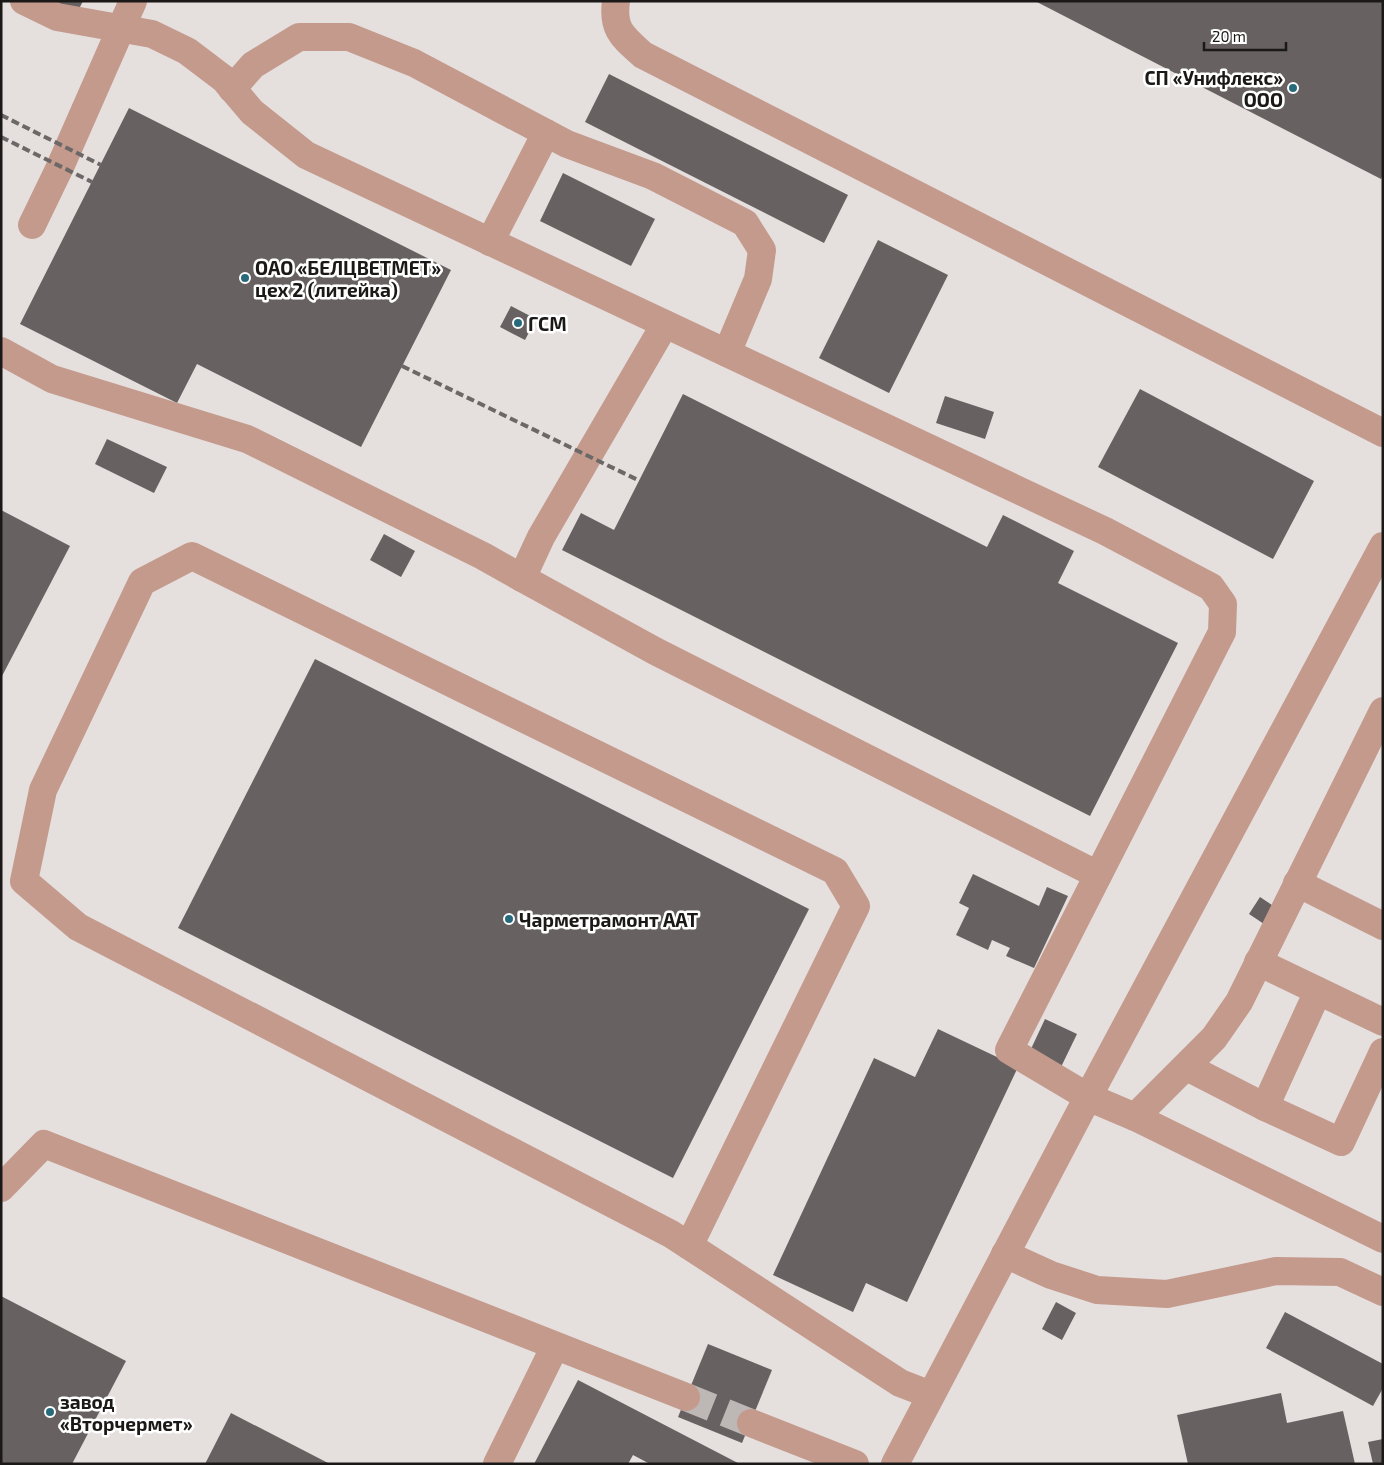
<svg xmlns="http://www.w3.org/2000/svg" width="1384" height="1465" viewBox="0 0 1384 1465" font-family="'Exo 2',sans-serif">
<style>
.building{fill:#676261}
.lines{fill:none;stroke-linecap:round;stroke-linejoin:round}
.minor-tunnel{stroke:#bdb7b6;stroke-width:28;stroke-dasharray:28 14;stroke-linecap:butt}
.minor{stroke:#c49a8c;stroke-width:28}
.rail{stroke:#6c6867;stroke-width:4;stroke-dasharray:8 4;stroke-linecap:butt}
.poi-dot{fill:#276a7c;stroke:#fff;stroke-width:2}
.labels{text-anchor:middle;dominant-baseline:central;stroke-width:5;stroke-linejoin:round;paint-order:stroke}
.poi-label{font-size:19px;font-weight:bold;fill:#1b1918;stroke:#fff;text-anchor:start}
</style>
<rect width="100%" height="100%" fill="#e5dfde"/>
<g class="building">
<polygon points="54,1 83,1 77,13"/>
<polygon points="1035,1 1383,1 1383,175 1381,179"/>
<polygon points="609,74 848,195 824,243 585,122"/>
<polygon points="129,108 451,270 361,447 197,364 177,403 20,324"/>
<polygon points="563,173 655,219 631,266 540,221"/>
<polygon points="878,240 948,275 889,393 819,358"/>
<polygon points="511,306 536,319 525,340 500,327"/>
<polygon points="1140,389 1314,481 1273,559 1098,467"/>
<polygon points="683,394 987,547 1003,515 1074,551 1058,583 1178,643 1090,816 562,550 581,513 614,530"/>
<polygon points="945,396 994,412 985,439 936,423"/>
<polygon points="107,439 167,467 154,493 95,464"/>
<polygon points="1,510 70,546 1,678"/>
<polygon points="384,534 415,551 401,577 370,560"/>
<polygon points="315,659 809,909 673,1178 178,928"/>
<polygon points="973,874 1039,906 1047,887 1068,896 1034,968 1006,956 1010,948 992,940 988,950 956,935 969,908 959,903"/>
<polygon points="1260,897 1275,907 1264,924 1249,914"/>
<polygon points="1045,1019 1077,1034 1061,1067 1030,1051"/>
<polygon points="938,1029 1018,1067 907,1302 866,1283 853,1312 773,1275 874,1058 915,1077"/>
<polygon points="1,1296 126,1361 72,1464 1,1464"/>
<polygon points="1056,1302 1076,1313 1062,1340 1042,1329"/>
<polygon points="1285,1312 1383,1364 1383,1388 1373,1406 1266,1348"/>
<polygon points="708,1344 772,1370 742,1443 678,1417"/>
<polygon points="578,1380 734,1461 740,1464 650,1464 633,1455 628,1464 534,1464"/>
<polygon points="1281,1393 1287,1423 1343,1411 1355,1464 1188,1464 1177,1415"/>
<polygon points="231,1413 330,1464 205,1464"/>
<polygon points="1383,1439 1383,1464 1373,1464 1368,1442"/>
</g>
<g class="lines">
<polyline class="minor-tunnel" points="686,1397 751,1423"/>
<g class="minor">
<polyline points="24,1 57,17 152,34 187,51 224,79 252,112 306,155 1105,531 1211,587 1223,604 1222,632 1009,1050 1088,1097 1383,546"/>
<path d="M616,1C612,30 623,37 643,55L1383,433"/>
<polyline points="232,89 253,65 299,37 349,37 414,63 567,144 653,176 745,223 762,250 758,279 727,353"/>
<polyline points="32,225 60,167 133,1"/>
<polyline points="490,242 546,133"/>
<polyline points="1,351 52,379 247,439 483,556 522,578 541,537 665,324"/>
<polyline points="522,578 655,651 1098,875"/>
<polyline points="1297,883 1383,926"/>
<polyline points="1258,962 1383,1022"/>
<polyline points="1187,1067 1265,1107 1341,1142 1383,1052"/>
<polyline points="1265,1107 1318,991"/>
<polyline points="1135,1117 1214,1038 1239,1002 1383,711"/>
<polyline points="1,1188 44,1144 686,1397"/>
<polyline points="689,1246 856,906 835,871 192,556 142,582 43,790 24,881 78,927 671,1234 900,1383 931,1395"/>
<polyline points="1005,1254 1051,1275 1097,1290 1167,1294 1276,1271 1340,1272 1383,1292"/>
<polyline points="751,1423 855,1464"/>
<polyline points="497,1464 555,1346"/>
<polyline points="895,1464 1088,1097 1135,1117 1383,1239"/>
</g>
<g class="rail">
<polyline points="1,115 101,165"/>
<polyline points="1,137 92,182"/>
<polyline points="402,366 640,481"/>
</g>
</g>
<g class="poi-dot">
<circle cx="1293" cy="88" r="5"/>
<circle cx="245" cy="278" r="5"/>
<circle cx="518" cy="323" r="5"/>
<circle cx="509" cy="919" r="5"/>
<circle cx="50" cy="1412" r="5"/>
</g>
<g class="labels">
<g class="poi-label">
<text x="1283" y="77" text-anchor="end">СП «Унифлекс»<tspan x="1283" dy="22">ООО</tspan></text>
<text x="255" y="267">ОАО «БЕЛЦВЕТМЕТ»<tspan x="255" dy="22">цех 2 (литейка)</tspan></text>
<text x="528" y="323">ГСМ</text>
<text x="519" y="919">Чарметрамонт ААТ</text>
<text x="60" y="1401">завод<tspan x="60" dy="22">«Вторчермет»</tspan></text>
</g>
</g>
<rect width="1384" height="1465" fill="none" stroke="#1b1918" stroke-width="5"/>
<path d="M1204 42v8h82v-8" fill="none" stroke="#1b1918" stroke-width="2.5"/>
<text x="1212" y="42" font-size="15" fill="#1b1918" stroke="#ffffff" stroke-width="4" paint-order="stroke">20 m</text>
</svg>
